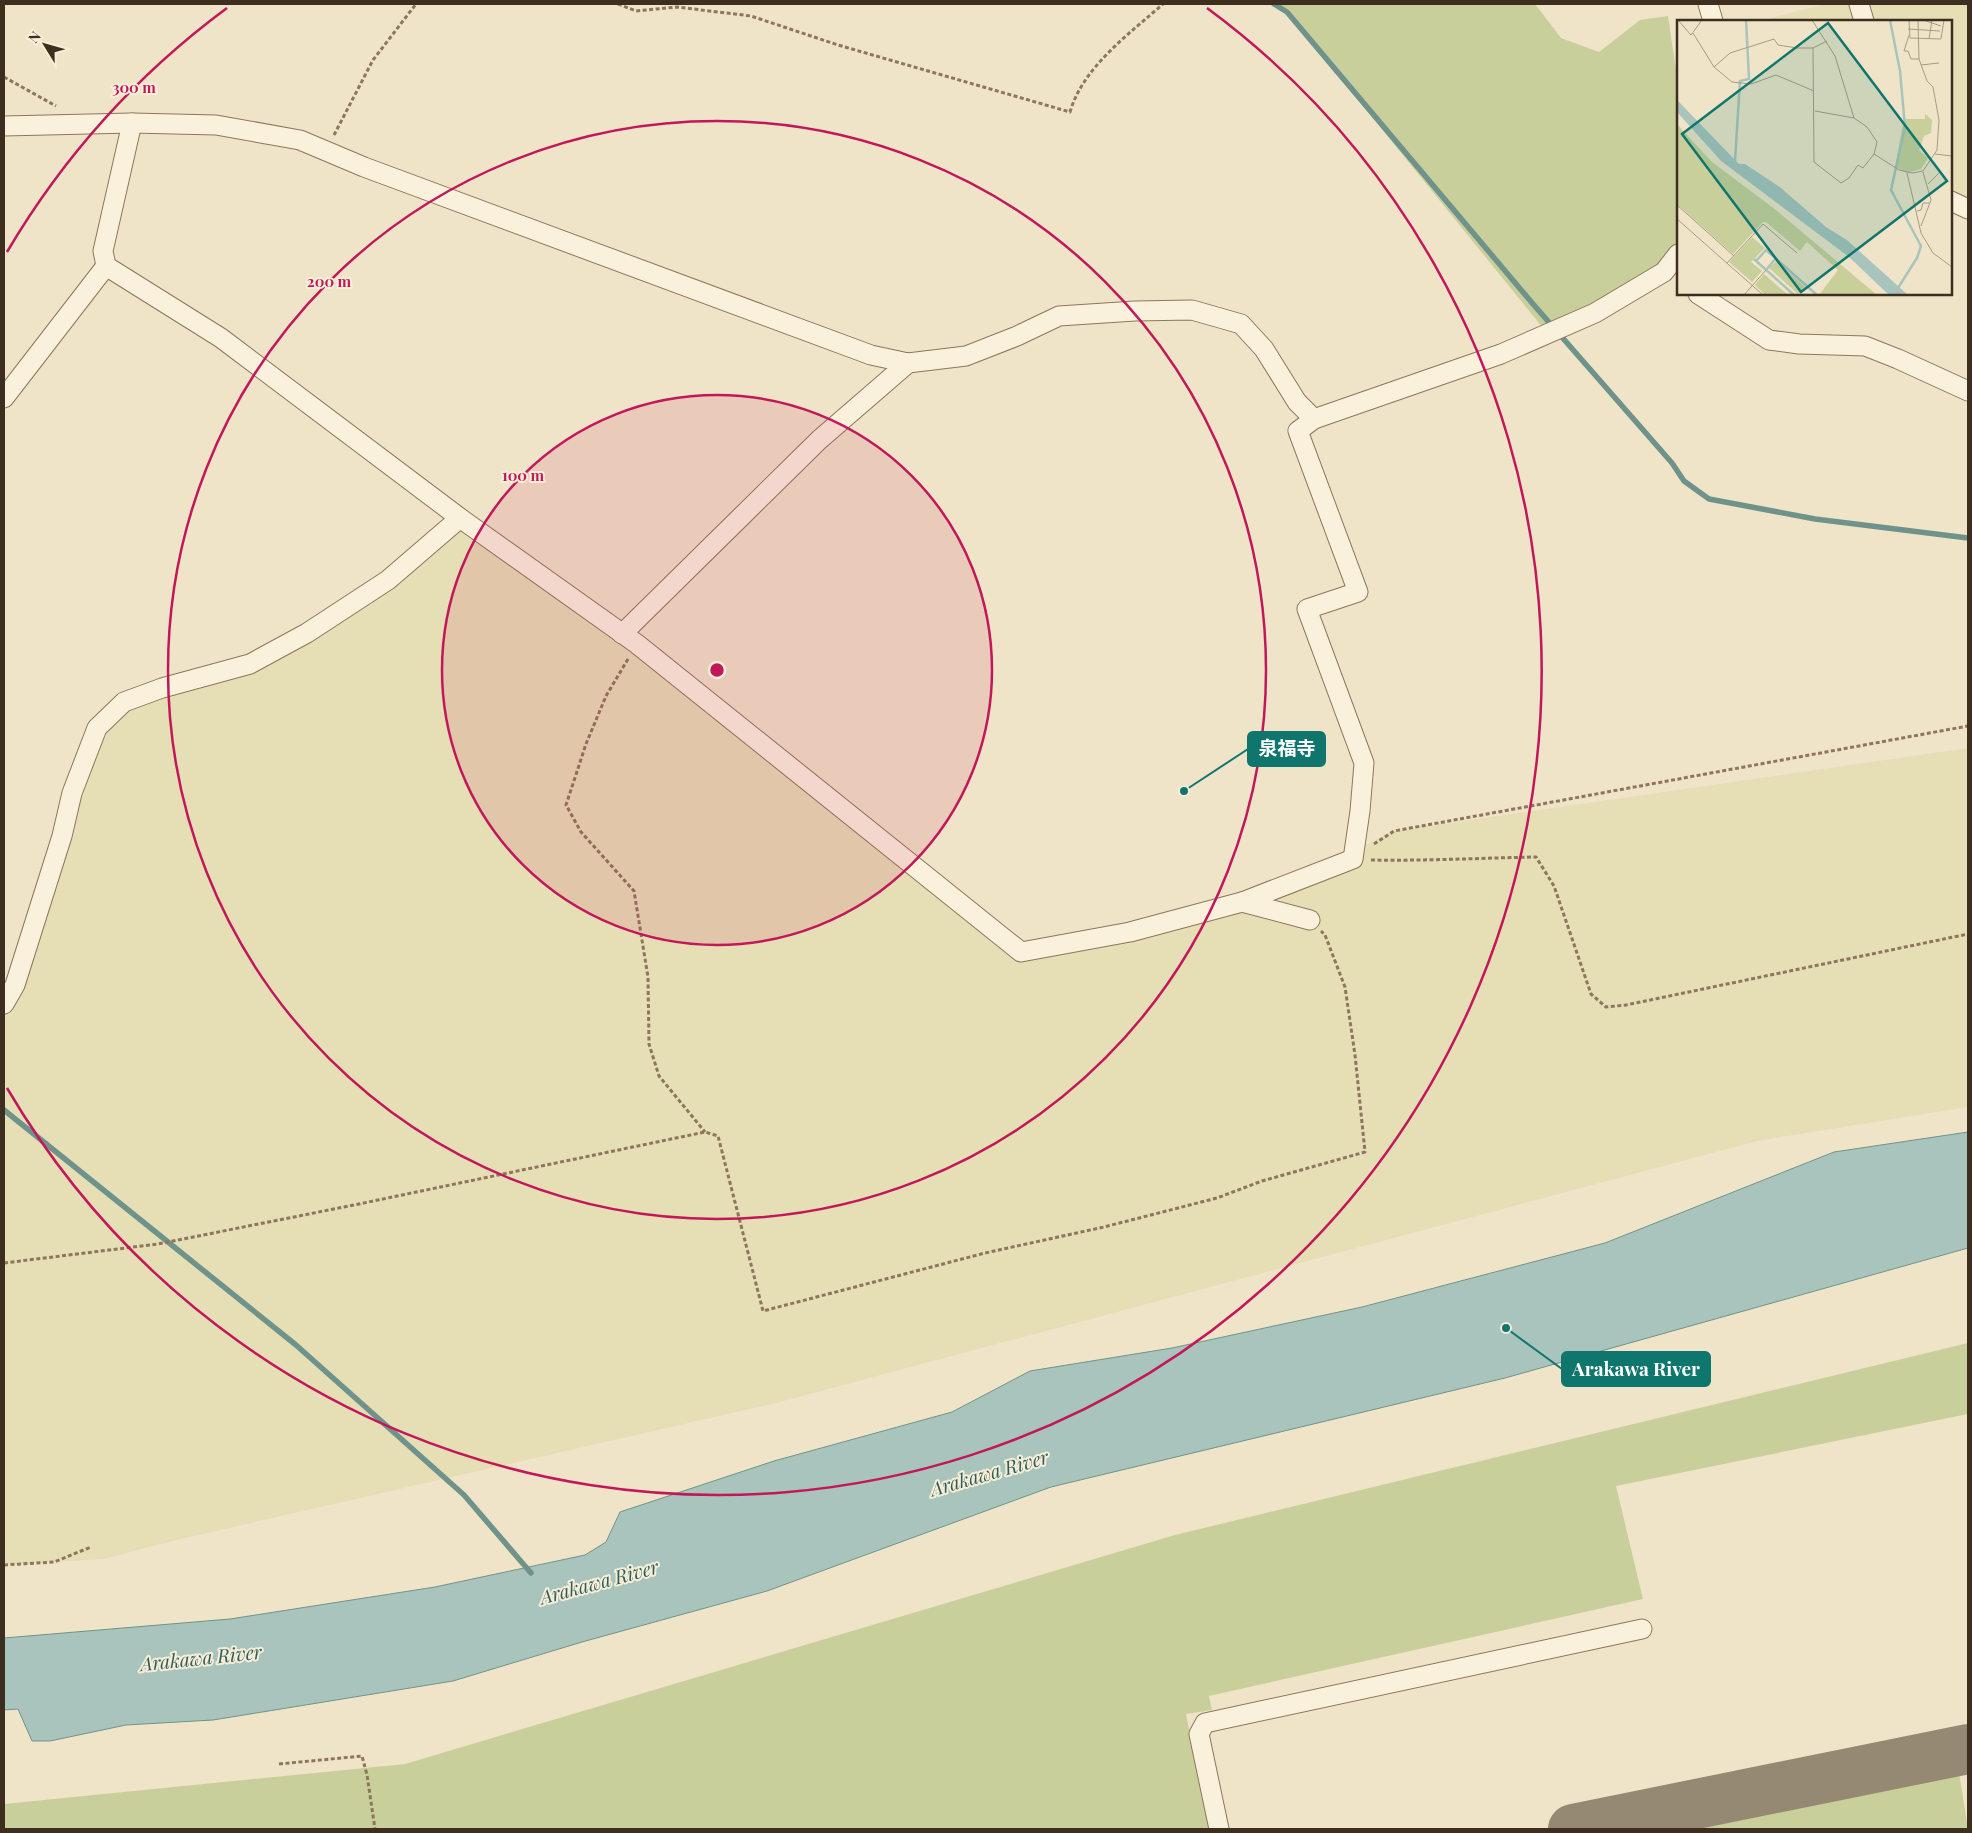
<svg xmlns="http://www.w3.org/2000/svg" width="1972" height="1833" viewBox="0 0 1972 1833" font-family="'Playfair Display','Noto Sans JP',serif">
<style>
.farmland{fill:#e6deb5}
.green{fill:#c9cf9b}
.water{fill:#a9c4bc;stroke:#6f938a}
.lines{fill:none;stroke-linecap:round;stroke-linejoin:round}
.stream{stroke:#6f938a;stroke-width:5.5}
.taxiway{stroke:#968974;stroke-width:50}
.minor-casing{stroke:#8d765c;stroke-width:21}
.path{stroke:#8d765c;stroke-width:3;stroke-dasharray:4 2.5;stroke-linecap:butt}
.minor{stroke:#faf1dc;stroke-width:19}
.ring{fill:none;stroke:#c2185b;stroke-width:2.5}
.labels{text-anchor:middle;dominant-baseline:central;stroke-width:4;stroke-linejoin:round;paint-order:stroke}
.water-label{font-size:19px;font-style:italic;fill:#2f5d5a;stroke:#f7eed8}
.inset-river{fill:none;stroke:#a9c4bc;stroke-width:2.5}
.inset-road{fill:none;stroke:#a89b85;stroke-width:1}
.view{fill:#0f766e;fill-opacity:0.15;stroke:#0f766e;stroke-width:2.5}
.inset-edge{fill:none;stroke:#3d2e20;stroke-width:2.5}
.centre{fill:#c2185b;stroke:#f7eed8;stroke-width:2.5}
.ring-label{font-size:15px;text-anchor:middle;font-weight:bold;fill:#c2185b;stroke:#f7eed8;stroke-width:4;stroke-linejoin:round;paint-order:stroke}
.leader{fill:none;stroke:#0f766e;stroke-width:2}
.callout-dot{fill:#0f766e;stroke:#f7eed8;stroke-width:2}
.callout{fill:#0f766e;stroke:#0f766e;stroke-width:2}
.callout-label{font-size:19px;text-anchor:middle;font-weight:bold;fill:#fff}
</style>
<rect width="100%" height="100%" fill="#f0e4c8"/>
<g class="farmland">
<polygon points="1824,4 1968,4 1968,209 1951,201 1951,21 1760,21"/>
<polygon points="460,518 1021,952 1251,899 1394,831 1968,748 1968,1107 1757,1141 776,1403 168,1542 104,1559 4,1565 4,983 29,939 97,728 124,702 307,633"/>
</g>
<g class="green">
<polygon points="1275,4 1535,4 1561,38 1599,52 1640,20 1668,16 1678,83 1678,254 1547,333 1287,12"/>
<polygon points="1968,1343 1968,1414 1616,1486 1643,1599 1209,1696 1212,1710 1186,1714 1209,1829 4,1829 4,1804 405,1764 1175,1535"/>
<polygon points="1959,1772 1968,1829 1659,1829"/>
</g>
<polygon class="water" points="1968,1132 1968,1248 1505,1378 1051,1487 767,1591 582,1642 453,1681 213,1720 126,1725 50,1741 32,1741 18,1709 4,1710 4,1638 230,1619 435,1587 585,1555 606,1542 620,1512 774,1461 952,1412 1030,1371 1172,1348 1362,1307 1605,1243 1834,1152"/>
<g class="lines">
<g class="stream">
<polyline points="1274,4 1287,12 1533,304 1672,463 1684,481 1709,499 1815,519 1968,538"/>
<polyline points="4,1110 296,1345 464,1495 531,1573"/>
</g>
<polyline class="taxiway" points="1573,1829 1968,1749"/>
<g class="minor-casing">
<g id="minor">
<polyline points="1708,4 1713,21"/>
<polyline points="1859,4 1864,21"/>
<polyline points="132,123 103,251 106,266 221,338 460,518 637,644 1021,952 1130,932 1242,902 1353,859 1360,811 1364,763 1307,609 1358,592 1298,431 1314,419 1501,354 1595,313 1664,272 1678,254"/>
<polyline points="4,126 132,123 216,125 300,140 364,167 871,355 908,363 966,356 1017,336 1059,316 1135,311 1192,310 1241,324 1264,349 1297,402 1314,419"/>
<polyline points="1951,201 1968,209"/>
<polyline points="1698,294 1769,340 1799,344 1865,346 1898,359 1968,391"/>
<polyline points="4,398 106,266"/>
<polyline points="622,634 819,440 908,363"/>
<polyline points="1242,902 1310,920"/>
<polyline points="4,1004 15,985 62,836 72,793 97,728 124,702 162,688 250,664 307,633 388,580 460,518"/>
<polyline points="1219,1829 1199,1734 1205,1723 1642,1629"/>
</g>
</g>
<g class="path">
<path d="M618,4L636,11L677,7L751,16L838,45L1070,112C1083,67 1129,34 1163,4"/>
<polyline points="4,77 56,106"/>
<polyline points="334,135 373,60 416,4"/>
<polyline points="628,659 606,696 586,744 566,805 581,832 634,891 648,977 649,1044 659,1076 705,1132"/>
<polyline points="1374,844 1394,831 1968,726"/>
<path d="M1371,860C1426,861 1481,858 1536,857L1554,886L1591,994L1606,1007L1626,1005L1968,934"/>
<polyline points="4,1263 158,1244 354,1205 705,1132 718,1136 763,1311 985,1253 1104,1227 1217,1198 1262,1181 1365,1152 1355,1055 1345,987 1325,935 1321,931"/>
<polyline points="4,1565 54,1562 91,1547"/>
<polyline points="279,1764 362,1756 367,1775 375,1829"/>
</g>
<use href="#minor" class="minor"/>
</g>
<circle cx="717" cy="670" r="275" fill="#c2185b" fill-opacity=".12"/>
<g class="ring">
<circle cx="717" cy="670" r="275"/>
<circle cx="717" cy="670" r="549"/>
<path d="M7 252A824 824 0 0 1 227 8M1207 8A824 824 0 1 1 7 1088"/>
</g>
<g class="labels">
<g class="water-label">
<text transform="translate(989 1472) rotate(-16)">Arakawa River</text>
<text transform="translate(599 1581) rotate(-15)">Arakawa River</text>
<text transform="translate(201 1657) rotate(-6)">Arakawa River</text>
</g>
</g>
<g transform="translate(1677 20)">
<rect width="275" height="275" fill="#f0e4c8"/>
<path d="M248,94L255,100L254,113L247,116L242,130L251,138L244,149L230,153L218,147L227,99H248ZM0,104L35,142L99,190L200,275H142L161,250L130,222L123,231L89,202H86L56,234L0,184ZM75,217L88,228L74,242L85,251L75,262L52,242ZM99,241L128,267L121,274L92,248ZM87,254L111,275H88L78,265Z" fill="#c9cf9b"/>
<path d="M0,80L62,144H68L104,168L149,207L170,220L231,275H212L172,237L44,141L0,92Z" fill="#a9c4bc"/>
<path class="inset-river" d="M213,0L223,51L228,107L214,170L244,226L240,238L221,268M58,141L63,61L72,59L69,0M77,239L117,275M79,241L89,230L140,275M89,250L99,238"/>
<path class="inset-road" d="M1,0L14,15L25,0M135,0L158,36L177,98L190,107L200,122L197,134L186,148L181,145L172,158L164,163L137,142L136,28M232,0L233,18L264,19L267,0M246,0L264,6M231,9L263,11M16,13L37,47L55,62L74,64L99,55L137,71M232,15L227,31H231L234,39H242M252,19L255,0M244,45L262,43M37,47L53,33L97,19L101,25L120,28H136L150,21M138,91L177,98M197,134L222,150L235,153L246,151L260,130L262,100L256,67L250,61L242,39L241,0M258,134L275,136M230,153L244,213L256,233L275,247M251,164L263,152M0,185L57,236M240,191L244,190L246,183H253M0,199L86,275M244,206L254,180L246,152M50,243L86,204L120,233M67,275L89,250"/>
<path class="view" d="M151,3L270,161L124,272L5,114Z"/>
<rect width="275" height="275" class="inset-edge"/>
</g>
<circle cx="717" cy="670" r="8" class="centre"/>
<g class="ring-label">
<text x="134" y="93">300 m</text>
<text x="329" y="287">200 m</text>
<text x="523" y="481">100 m</text>
</g>
<path class="leader" d="M1184 791L1248 749M1506 1328L1562 1369"/>
<g class="callout-dot">
<circle cx="1184" cy="791" r="5"/>
<circle cx="1506" cy="1328" r="5"/>
</g>
<g class="callout">
<rect x="1248" y="732" width="77" height="34" rx="5"/>
<rect x="1562" y="1352" width="148" height="34" rx="5"/>
</g>
<g class="callout-label">
<text x="1287" y="755">泉福寺</text>
<text x="1636" y="1376">Arakawa River</text>
</g>
<rect width="1972" height="1833" fill="none" stroke="#3d2e20" stroke-width="10"/>
<g transform="translate(45 45) rotate(307)" stroke="#f7eed8" stroke-width="4" paint-order="stroke">
<path d="M0-4L9 19L0 12L-9 19Z" fill="#3d2e20"/>
<text y="-8" font-size="14" font-weight="bold" text-anchor="middle" fill="#3d2e20">N</text>
</g>
</svg>
